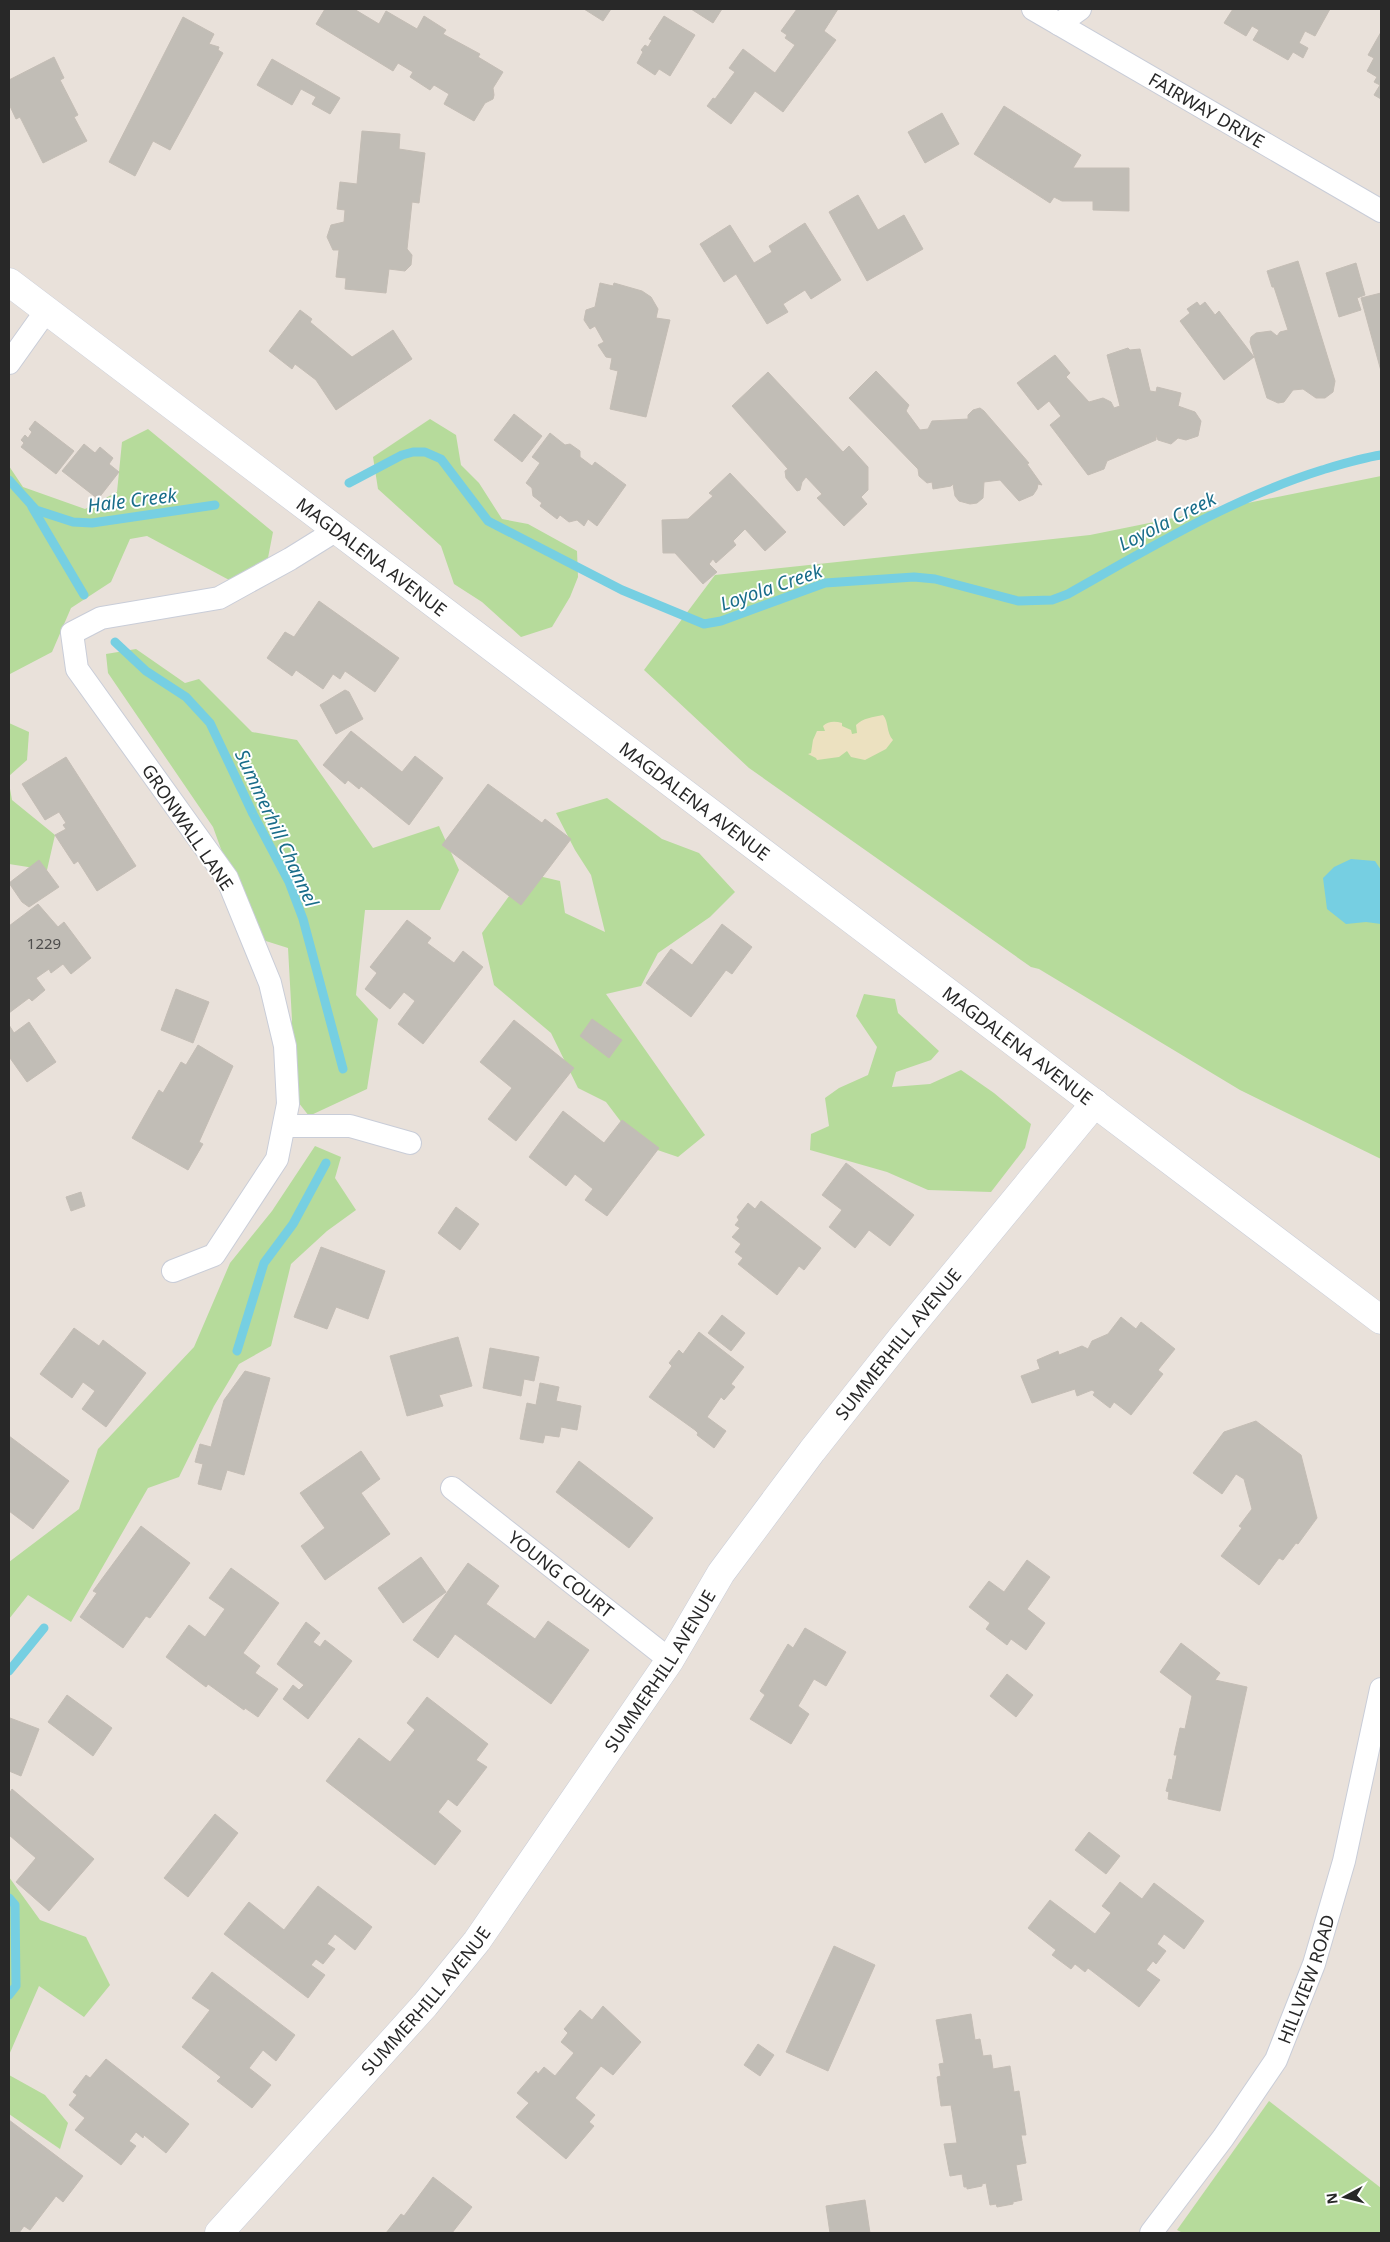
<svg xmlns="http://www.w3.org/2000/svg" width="1390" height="2242" viewBox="0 0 1390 2242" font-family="'Noto Sans',sans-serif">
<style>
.green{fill:#b6db9b}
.sand{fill:#ece1c0}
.water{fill:#76cfe2}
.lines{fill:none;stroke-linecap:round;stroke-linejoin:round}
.stream{stroke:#76cfe2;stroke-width:9}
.building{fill:#c1bdb6;stroke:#c4bdb5}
.minor-casing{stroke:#c9cdd8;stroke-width:24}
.tertiary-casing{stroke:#c9cdd8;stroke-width:29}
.secondary-casing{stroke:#c9cdd8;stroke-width:29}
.minor{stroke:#fff;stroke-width:22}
.tertiary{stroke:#fff;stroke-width:28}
.secondary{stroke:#fff;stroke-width:28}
.labels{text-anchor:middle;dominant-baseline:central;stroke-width:4;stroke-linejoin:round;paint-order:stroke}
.number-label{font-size:15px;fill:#4e4d4c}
.street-label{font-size:18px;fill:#282828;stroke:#fff}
.water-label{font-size:19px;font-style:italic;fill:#196d8a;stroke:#fff}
</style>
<rect width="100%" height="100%" fill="#e9e1da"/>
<g class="green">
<polygon points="430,419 456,435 461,465 479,483 502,519 528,524 577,551 578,577 570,597 552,627 521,637 482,602 454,584 441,546 378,489 373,457"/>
<polygon points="148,429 273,532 267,563 231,581 147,536 130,539 111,582 71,608 52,652 10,674 9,466 23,487 85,509 117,492 122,442"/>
<polygon points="1381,476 1381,1159 1240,1090 1039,969 1031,967 749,768 644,670 715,575 1090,535"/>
<polygon points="136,649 185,683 199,679 252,732 297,740 373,848 439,826 459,870 440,910 365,910 356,995 378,1019 367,1089 309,1116 277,1075 292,1020 288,948 253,937 213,827 108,673 106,654"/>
<polygon points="9,723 29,732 27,760 9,776"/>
<polygon points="9,783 12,800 55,835 47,870 9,864"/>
<polygon points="607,798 662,839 699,853 735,892 710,917 658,953 641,986 606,994 705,1135 678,1157 637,1143 606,1102 578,1088 551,1033 494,985 482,933 526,873 560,881 565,913 605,932 591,875 575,850 556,813"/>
<polygon points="864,994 895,999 898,1013 939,1051 931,1060 896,1072 892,1087 930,1084 961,1070 994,1093 1031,1124 1025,1148 991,1192 928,1190 887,1172 810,1150 811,1134 829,1126 825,1098 839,1088 868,1075 877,1047 856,1016"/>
<polygon points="315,1146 341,1157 335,1178 356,1210 327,1231 291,1264 271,1346 239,1364 214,1406 179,1477 148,1488 71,1622 28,1595 9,1619 9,1562 79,1509 98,1449 194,1347 230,1263 272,1211"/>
<polygon points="9,1877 40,1920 86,1937 110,1985 84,2017 39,1986 9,2055"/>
<polygon points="9,2075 45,2095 68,2123 60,2149 9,2114"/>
<polygon points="1269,2101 1381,2188 1381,2233 1183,2233 1177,2230"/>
</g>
<path class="sand" d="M883,715C889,722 886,732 893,740L886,749L865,760L851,757L847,751L839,757L817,760L816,758L808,754L811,753L813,740L817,731H825L823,726C828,721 835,721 842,723V726L851,730L852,734L857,733L856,725C863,718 873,717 883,715Z"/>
<polygon class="water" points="1351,859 1375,861 1381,870 1381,924 1366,922 1346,924 1327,909 1323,878 1334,867"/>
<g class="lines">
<g class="stream">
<polyline points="9,480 36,510 73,522 92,523 215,505"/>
<path d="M349,483L402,455L413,452H425L441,459L488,521L622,590L704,624L721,621L825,583L914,577L935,579L1018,601L1052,600L1068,594C1150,548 1232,498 1322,470C1342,464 1361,458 1381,455"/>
<polyline points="32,507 84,595"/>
<polyline points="115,642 146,671 186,697 210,723 253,814 289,882 303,919 343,1069"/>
<polyline points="237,1351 264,1263 293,1224 326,1163"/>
<polyline points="9,1671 44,1628"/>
<polyline points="9,1898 15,1905 16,1986 9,1995"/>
</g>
</g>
<g class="building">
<polygon points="325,9 354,9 379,24 386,11 417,29 424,16 446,30 443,34 480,54 478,57 503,72 493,88 494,95 493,99 485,103 474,121 444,104 449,94 434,85 430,90 410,77 413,72 398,63 393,71 316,24"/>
<polygon points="584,9 611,9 603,21"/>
<polygon points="691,9 722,9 713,23"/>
<polygon points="797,9 838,9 824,31 836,40 783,112 755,91 731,124 707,106 713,98 715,99 735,72 729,68 743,49 775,73 795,45 785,38 787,35 781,31"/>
<polygon points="1233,9 1330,9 1315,36 1305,31 1299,43 1308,48 1303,58 1293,52 1288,60 1253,40 1259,30 1252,26 1246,36 1224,23"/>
<polygon points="664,16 695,35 670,76 659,69 655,75 637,63 643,52 641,50 645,45 648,47 652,40 649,39"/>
<polygon points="183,17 214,34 209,44 219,47 218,50 223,53 170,150 153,141 135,176 109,162"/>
<polygon points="1381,32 1381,99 1374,95 1380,85 1374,82 1377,77 1367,71 1374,58 1368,55"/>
<polygon points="54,57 64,78 60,80 78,115 74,117 87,141 43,163 20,117 16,119 9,104 9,80"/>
<polygon points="272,59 340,98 330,114 312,104 316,97 301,89 292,105 257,85"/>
<polygon points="1004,106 1081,155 1073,168 1129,168 1129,211 1093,210 1093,201 1062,201 1054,197 1050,203 974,154"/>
<polygon points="942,113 959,144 925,163 908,132"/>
<polygon points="362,131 400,134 399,149 425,153 419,203 412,202 407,249 412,255 411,265 405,271 389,269 386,293 345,289 346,278 336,277 339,250 333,250 327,237 331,225 344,222 345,210 337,209 340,182 357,184"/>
<polygon points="858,195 878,230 904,215 923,249 867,281 829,212"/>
<polygon points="805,223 841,280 811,299 805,290 783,304 788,312 767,324 736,274 724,282 700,244 730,225 754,263 772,252 769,246"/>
<polygon points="1298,261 1335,381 1333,392 1325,398 1316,398 1303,389 1293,390 1284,402 1278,403 1267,398 1250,342 1251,337 1256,333 1271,331 1277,336 1280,332 1288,330 1274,287 1272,287 1267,271"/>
<polygon points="1356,263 1365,295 1357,298 1361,310 1339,317 1326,273"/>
<polygon points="600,283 613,286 614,283 642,291 651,297 658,309 656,318 670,320 646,417 610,409 618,371 610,369 612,358 606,357 598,345 604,342 595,326 590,329 584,320 586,310 595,307"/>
<polygon points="1381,293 1381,371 1361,298"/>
<polygon points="1197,302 1200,306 1205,302 1215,315 1219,311 1254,357 1224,380 1180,321 1190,313 1187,309"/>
<polygon points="300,310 312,319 310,322 352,357 393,330 412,359 336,410 316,380 295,364 292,369 269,351"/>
<polygon points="1128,348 1130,350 1140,349 1150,391 1156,392 1157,387 1181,393 1178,406 1195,412 1201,421 1198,436 1186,440 1178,438 1171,444 1158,440 1156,435 1156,440 1107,461 1104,469 1088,475 1050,425 1061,416 1049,401 1038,410 1017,383 1055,355 1070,373 1066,377 1089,402 1103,398 1111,402 1114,408 1120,406 1107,355"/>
<polygon points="876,371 909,405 906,411 920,430 928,429 932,421 968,419 968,415 973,410 980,408 984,411 1029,463 1027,464 1042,485 1038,484 1037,489 1033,495 1019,501 1000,480 984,482 983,498 977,503 970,504 959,501 955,496 953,484 951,486 933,489 932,482 927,483 919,476 918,469 849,398"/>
<polygon points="768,372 843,452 849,446 868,467 868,490 861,497 867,504 844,526 817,498 822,494 806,477 802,482 800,490 797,491 786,478 785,471 788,469 732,406"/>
<polygon points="514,414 542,436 522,462 494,440"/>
<polygon points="35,421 74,451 56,474 21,447 24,443 21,440 25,435 28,438 32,432 29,429"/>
<polygon points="550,433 565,445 570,444 580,451 580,457 592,466 595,462 626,485 597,526 588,519 584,526 577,520 569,522 560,515 557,519 540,506 542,503 533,496 532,488 526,483 540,463 532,457"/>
<polygon points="84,444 95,453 100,447 113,458 109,464 119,472 98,499 62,471"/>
<polygon points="730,473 786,532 765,551 745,529 733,541 736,545 716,563 713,559 709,564 717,572 703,584 675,553 663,553 662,520 688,519 713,496 709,493"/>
<polygon points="319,601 399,658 375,692 345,671 340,679 333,674 323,689 296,670 292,676 267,658 285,632 294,637"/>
<polygon points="345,690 349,692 363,719 336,734 320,705"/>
<polygon points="351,731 402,772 415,756 443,778 409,825 361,786 359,789 348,780 345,784 323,765"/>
<polygon points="66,757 136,866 97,891 78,861 74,864 55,835 66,829 63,825 66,823 59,812 45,820 22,784"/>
<polygon points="488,784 542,823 545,819 571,839 521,905 442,845"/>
<polygon points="39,860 59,887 29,907 22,902 9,883"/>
<polygon points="38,904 58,927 64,922 91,958 71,974 63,964 51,973 49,969 36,978 45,990 32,1001 29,998 9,1013 9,926"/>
<polygon points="407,920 431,938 427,943 454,963 463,951 483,967 423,1044 398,1024 415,1001 404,992 390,1009 365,989 377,973 370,967"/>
<polygon points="722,924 752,947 732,974 726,970 691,1017 646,983 671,949 692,965"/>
<polygon points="176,989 209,1002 193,1043 161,1030"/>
<polygon points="592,1019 622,1040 609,1058 580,1036"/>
<polygon points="514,1020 574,1068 516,1141 488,1119 512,1088 480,1062"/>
<polygon points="29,1022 56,1062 27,1082 10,1058 9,1025 14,1033"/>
<polygon points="198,1045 233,1066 199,1142 203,1144 188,1170 132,1138 159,1090 163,1093 181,1062 186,1065"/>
<polygon points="563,1111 604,1143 622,1120 659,1148 607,1216 585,1200 593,1189 575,1174 566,1186 529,1157"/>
<polygon points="846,1163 914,1215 890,1246 869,1230 855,1248 829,1227 842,1210 822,1195"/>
<polygon points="81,1192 85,1206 71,1211 66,1197"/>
<polygon points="761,1201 821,1248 804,1270 799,1266 777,1295 738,1264 743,1258 735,1252 741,1244 732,1237 740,1228 735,1225 739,1220 737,1217 748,1203 755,1209"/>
<polygon points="456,1207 479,1224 460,1250 438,1233"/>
<polygon points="321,1247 385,1271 368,1319 336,1307 327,1329 294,1317"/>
<polygon points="722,1315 745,1333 731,1351 708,1333"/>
<polygon points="1121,1317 1136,1329 1141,1322 1175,1349 1158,1370 1163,1374 1131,1415 1114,1402 1110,1408 1093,1395 1095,1392 1092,1390 1077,1396 1075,1389 1032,1403 1021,1376 1040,1369 1037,1360 1058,1351 1059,1355 1082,1346 1088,1349 1092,1341 1108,1334"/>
<polygon points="74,1328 99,1346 103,1340 146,1373 106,1427 82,1409 95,1391 83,1382 72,1398 40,1374"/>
<polygon points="699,1332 744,1367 731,1384 735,1387 724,1400 721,1397 707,1417 726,1431 714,1448 697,1435 698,1433 695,1430 649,1397 672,1366 669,1363 679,1350 683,1354"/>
<polygon points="458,1337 472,1386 439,1395 443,1406 407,1416 390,1356"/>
<polygon points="490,1348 539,1357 534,1381 524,1379 521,1396 483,1388"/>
<polygon points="245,1371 270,1378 244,1475 227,1470 221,1490 198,1484 203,1464 195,1462 200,1444 211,1447 224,1400"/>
<polygon points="540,1383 559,1387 556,1401 581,1406 577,1430 561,1427 559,1437 545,1435 543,1443 520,1439 527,1403 536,1405"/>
<polygon points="1256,1421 1301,1455 1317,1518 1298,1544 1296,1543 1283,1560 1279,1558 1259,1585 1221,1556 1242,1528 1239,1526 1252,1509 1244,1479 1236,1474 1222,1494 1193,1473 1224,1432"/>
<polygon points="9,1436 69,1481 33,1529 9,1511"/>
<polygon points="361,1451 380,1479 361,1493 390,1534 325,1580 301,1546 325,1528 300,1493"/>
<polygon points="579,1461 653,1518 629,1548 556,1492"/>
<polygon points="141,1526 190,1563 150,1618 146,1616 123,1648 80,1617 97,1593 93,1591"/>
<polygon points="421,1557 446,1592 403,1623 378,1588"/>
<polygon points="1027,1560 1050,1577 1027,1609 1045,1623 1026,1650 1011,1639 1007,1645 986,1629 990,1623 969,1607 989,1581 1004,1592"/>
<polygon points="468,1563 499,1586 486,1604 535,1639 548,1621 589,1650 551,1704 455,1634 438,1658 413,1640"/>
<polygon points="231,1568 279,1603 243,1653 260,1666 255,1673 278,1689 258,1717 245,1708 244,1710 208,1684 206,1687 166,1657 189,1625 205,1637 225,1609 209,1598"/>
<polygon points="306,1622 320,1633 313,1642 320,1647 325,1640 352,1661 308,1719 283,1699 293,1685 299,1690 304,1685 277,1664"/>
<polygon points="805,1628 846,1652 826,1686 814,1679 798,1706 809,1714 791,1744 750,1719 765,1695 760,1691 788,1644 793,1648"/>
<polygon points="1181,1643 1220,1673 1215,1680 1247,1687 1220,1811 1168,1799 1169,1792 1166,1791 1169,1779 1172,1780 1177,1755 1174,1755 1180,1728 1185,1729 1192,1696 1160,1672"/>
<polygon points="1007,1674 1033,1695 1016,1717 990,1696"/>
<polygon points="67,1695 112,1728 93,1756 48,1722"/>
<polygon points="427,1697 488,1744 476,1760 487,1767 457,1806 448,1799 438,1812 461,1831 435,1865 326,1781 359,1738 390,1762 415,1730 407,1723"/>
<polygon points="10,1718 39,1729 21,1776 9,1771"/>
<polygon points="12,1789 94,1859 49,1911 16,1882 36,1858 9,1835 9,1794"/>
<polygon points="215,1814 238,1833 188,1897 164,1878"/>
<polygon points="1089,1832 1120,1856 1106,1874 1075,1850"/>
<polygon points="1120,1882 1142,1899 1154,1883 1204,1921 1184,1949 1164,1934 1157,1944 1166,1951 1156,1964 1153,1961 1146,1970 1160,1980 1139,2007 1088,1968 1085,1972 1075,1964 1071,1969 1052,1955 1056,1950 1028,1928 1050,1900 1095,1934 1111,1913 1102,1906"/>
<polygon points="318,1886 372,1927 355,1950 335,1934 327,1944 335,1949 323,1964 316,1959 311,1965 325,1975 308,1998 224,1934 249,1902 284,1930"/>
<polygon points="834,1946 875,1965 828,2071 786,2052"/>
<polygon points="212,1972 295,2035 276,2061 263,2050 249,2068 271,2085 252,2108 217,2081 221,2077 182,2047 210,2010 192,1998"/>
<polygon points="603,2006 641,2042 613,2075 601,2066 575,2098 595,2115 589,2122 594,2126 566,2159 516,2117 529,2103 517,2093 536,2071 538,2074 544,2067 555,2076 574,2053 561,2042 568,2033 564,2029 580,2010 592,2020"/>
<polygon points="971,2014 975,2040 980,2039 983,2056 991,2055 993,2069 1010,2066 1014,2092 1019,2091 1026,2135 1021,2135 1026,2163 1016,2165 1022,2200 1013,2202 1013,2204 997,2207 996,2204 990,2205 986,2183 982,2184 982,2186 967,2189 967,2187 964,2187 962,2174 950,2176 944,2144 957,2143 951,2105 941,2106 937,2077 941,2076 939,2064 944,2063 936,2020"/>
<polygon points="758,2044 774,2055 760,2076 744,2065"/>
<polygon points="106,2059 189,2124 166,2153 144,2135 143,2138 136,2132 129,2141 136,2146 121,2165 75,2130 85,2118 69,2105 77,2095 73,2092 86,2075 90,2078"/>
<polygon points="9,2120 83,2176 63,2202 56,2196 30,2230 24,2226 19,2233 9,2233"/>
<polygon points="433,2177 472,2207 452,2233 386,2233 401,2214 404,2216"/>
<polygon points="865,2200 870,2233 830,2233 826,2206"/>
</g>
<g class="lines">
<g class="minor-casing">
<g id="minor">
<path id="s1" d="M1033,9L1381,211"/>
<polyline points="1059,24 1080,9"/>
<polyline points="9,363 46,311"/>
<polyline points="284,1126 350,1126 410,1143"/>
<polyline points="173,1271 214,1255 277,1159 288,1104 285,1046 270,983 227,878 77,669 72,633 101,618 219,598 290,559 335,531"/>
<path id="s2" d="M452,1488L670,1660"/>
<path id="s3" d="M1151,2233L1223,2138L1276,2060L1314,1964L1344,1861L1381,1689"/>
</g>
</g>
<g class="tertiary-casing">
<g id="tertiary">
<path id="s4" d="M219,2233L425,2005L477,1941L670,1660L721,1573L812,1451L903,1336L1095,1103"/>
</g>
</g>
<g class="secondary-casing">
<g id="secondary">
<path id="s5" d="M9,282L1381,1320"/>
</g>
</g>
<use href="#minor" class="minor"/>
<use href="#tertiary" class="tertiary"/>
<use href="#secondary" class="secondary"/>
</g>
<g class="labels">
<g class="number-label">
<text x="44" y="943">1229</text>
</g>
<g class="street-label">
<text stroke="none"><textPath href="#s1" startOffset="201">FAIRWAY DRIVE</textPath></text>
<text stroke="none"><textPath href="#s5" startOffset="455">MAGDALENA AVENUE</textPath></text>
<text stroke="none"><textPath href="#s5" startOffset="860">MAGDALENA AVENUE</textPath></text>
<text transform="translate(188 827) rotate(56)">GRONWALL LANE</text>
<text stroke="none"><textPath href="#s5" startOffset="1265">MAGDALENA AVENUE</textPath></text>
<text stroke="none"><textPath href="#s4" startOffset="1121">SUMMERHILL AVENUE</textPath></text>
<text stroke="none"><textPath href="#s2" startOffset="139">YOUNG COURT</textPath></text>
<text stroke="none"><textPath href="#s4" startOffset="716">SUMMERHILL AVENUE</textPath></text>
<text stroke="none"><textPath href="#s3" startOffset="300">HILLVIEW ROAD</textPath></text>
<text stroke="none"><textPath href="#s4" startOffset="311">SUMMERHILL AVENUE</textPath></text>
</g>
<g class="water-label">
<text transform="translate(132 500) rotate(-7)">Hale Creek</text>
<text transform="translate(1167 521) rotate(-27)">Loyola Creek</text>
<text transform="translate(771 587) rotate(-19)">Loyola Creek</text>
<text transform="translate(277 828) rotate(65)">Summerhill Channel</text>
</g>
</g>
<rect width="1390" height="2242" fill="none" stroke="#282828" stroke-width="20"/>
<g transform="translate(1345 2197) rotate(263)" stroke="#ffffff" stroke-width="4" paint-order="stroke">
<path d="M0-4L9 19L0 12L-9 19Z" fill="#282828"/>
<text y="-8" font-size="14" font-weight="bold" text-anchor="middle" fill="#282828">N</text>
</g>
</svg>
